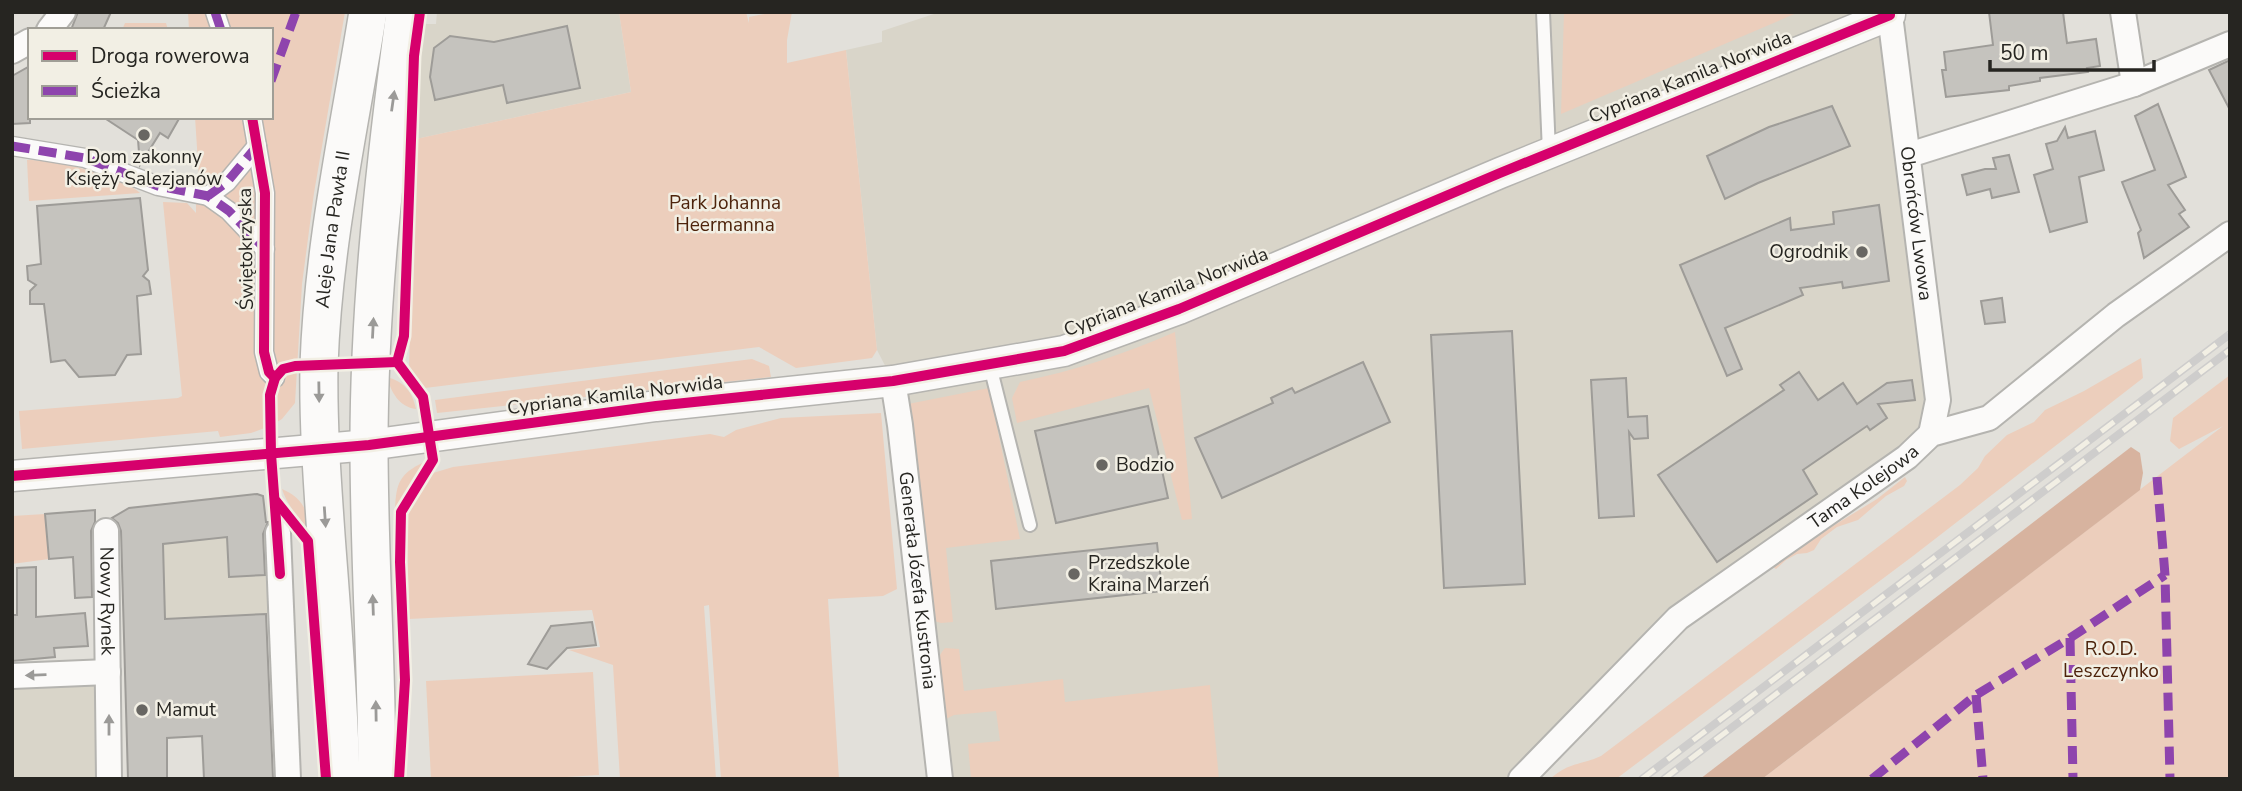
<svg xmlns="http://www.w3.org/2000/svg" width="2242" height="791" viewBox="0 0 2242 791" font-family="'Nunito Sans',sans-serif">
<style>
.built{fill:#d9d5c9}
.green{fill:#eccebc}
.forest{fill:#d7b39f}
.building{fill:#c5c3be;stroke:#9e9c98;stroke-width:2}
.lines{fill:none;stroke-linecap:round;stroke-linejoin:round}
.service-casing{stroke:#b5b4b0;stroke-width:16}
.pedestrian-casing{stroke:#b5b4b0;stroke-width:21}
.minor-casing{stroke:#b5b4b0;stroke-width:28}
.tertiary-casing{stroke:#b5b4b0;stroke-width:33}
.primary-casing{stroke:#b5b4b0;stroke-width:40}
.service{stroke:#fbfaf9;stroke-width:12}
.pedestrian{stroke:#fbfaf9;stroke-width:18}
.minor{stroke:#fbfaf9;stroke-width:24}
.tertiary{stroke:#fbfaf9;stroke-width:30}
.primary{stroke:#fbfaf9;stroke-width:37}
.rail-casing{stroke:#cecdcc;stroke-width:8}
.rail{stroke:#f2efe4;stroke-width:5;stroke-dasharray:16;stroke-linecap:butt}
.quiet{stroke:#8e44ad;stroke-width:9;stroke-dasharray:18 9;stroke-linecap:butt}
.cycleway-casing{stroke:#f2efe4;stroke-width:15}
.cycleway{stroke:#d6006c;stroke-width:10}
.oneway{fill:#9b9a98}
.poi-dot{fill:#686662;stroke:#f2efe4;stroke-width:2.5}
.labels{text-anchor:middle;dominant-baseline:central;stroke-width:5;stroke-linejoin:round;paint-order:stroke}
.street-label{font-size:19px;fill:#262521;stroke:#f2efe4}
.poi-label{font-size:19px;fill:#262521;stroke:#f2efe4;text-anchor:start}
.park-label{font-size:19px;fill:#4d230b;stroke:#f2efe4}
</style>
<rect width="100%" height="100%" fill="#e2e0da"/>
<g class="built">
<polygon points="437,12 619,12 631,92 416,139 416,91 425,24 436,24"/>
<polygon points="940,12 1890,12 1931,434 1678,618 1521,779 940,779 893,381 877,350 846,50 882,42 882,31"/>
<polygon points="226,496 262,496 264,498 270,614 125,621 124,511 129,508"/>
<polygon points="108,672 109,779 12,779 12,676"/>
</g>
<g class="green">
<polygon points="188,12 345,12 314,193 302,284 295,403 282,419 270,426 251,433 220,437 218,431 22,449 19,411 178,398 182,396 163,202 187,203 196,213 196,194 200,194 195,117 271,117 271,30 189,30"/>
<polygon points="619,12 746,12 749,23 749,17 774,12 792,12 787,40 787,63 846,50 877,350 872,358 796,368 759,347 425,388 409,367 416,139 631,92"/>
<polygon points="1564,12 1799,12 1561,114"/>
<polygon points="125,23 166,23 168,30 122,30"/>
<path d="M27,160C52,159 123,176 140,193L29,201Z"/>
<path d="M1175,332L1192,519L1182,520L1149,388L1017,423L1012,398L1020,382C1073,371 1125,354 1175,332Z"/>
<path d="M2141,358L2143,378L1913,556L1616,779H1550C1571,761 1579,766 1601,756L1960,485L1978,468L1985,456L2007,435L2034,422L2045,410L2084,391Z"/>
<polygon points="752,359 769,366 771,377 437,413 435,400"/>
<polygon points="2230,375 2230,779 1762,779 2223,426 2179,449 2170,441 2173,418"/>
<path d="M387,377C404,382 412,391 416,409C399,407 391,392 387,377Z"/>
<polygon points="989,388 1020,539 946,548 953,622 941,623 931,620 908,404"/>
<polygon points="881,413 897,589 883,596 828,599 839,779 721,779 709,605 704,606 716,779 620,779 613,665 569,650 600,647 592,610 409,619 406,510 433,473 453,467 710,434 724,437 736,430 781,418"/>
<path d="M424,462L399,507L395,509C396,482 400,474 424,462Z"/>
<polygon points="1905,477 1907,481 1904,486 1886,496 1858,520 1837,527 1821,539 1814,550 1807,553 1797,554 1786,560 1776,569 1773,567 1797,548 1877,499"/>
<path d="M282,489C301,497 309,511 311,531C300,521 286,503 282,489Z"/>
<polygon points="45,514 49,559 12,564 12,516"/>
<path d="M945,648L959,649L964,691L1063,679L1065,702L1210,685L1219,779H971L968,744L1000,741L996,711L954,715L942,721C939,698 928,667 945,648Z"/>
<polygon points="593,672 599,775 534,779 431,779 426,681"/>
</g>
<polygon class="forest" points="2131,447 2140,453 2143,473 2140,490 1762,779 1700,779"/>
<g class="building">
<polygon points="111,12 103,30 71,30 78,12"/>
<polygon points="1989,12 2063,12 2067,43 2096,39 2100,66 2087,68 2088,72 2040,78 2040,81 2009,86 2009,90 1946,97 1942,70 1946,70 1944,52 1993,45"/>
<polygon points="567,26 580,88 507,103 503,85 435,100 430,77 434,48 450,36 494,42"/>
<polygon points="2230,60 2230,110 2209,70"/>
<polygon points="30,66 30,123 12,124 12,76"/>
<polygon points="2158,104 2186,177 2168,185 2185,210 2179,214 2189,227 2144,258 2138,233 2141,230 2122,182 2155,170 2135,116"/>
<polygon points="1832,106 1850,146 1758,183 1725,199 1707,156 1769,127"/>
<polygon points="103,117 180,117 168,138 160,133 140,165 138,140"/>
<polygon points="2065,127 2068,138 2095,131 2104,170 2079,177 2087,222 2050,232 2034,175 2053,169 2046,144 2057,141"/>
<polygon points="2009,155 2019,192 1992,198 1990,189 1967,195 1962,175 1985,169 1996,169 1993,158"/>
<polygon points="140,198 148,270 143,276 149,281 151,294 137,296 141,354 127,355 115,375 79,377 65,360 51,362 44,304 30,304 30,291 36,285 28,280 27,266 41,264 37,206"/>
<polygon points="1879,205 1889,281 1843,288 1842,282 1800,288 1803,295 1725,328 1742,369 1727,376 1680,265 1790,218 1791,230 1834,224 1833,212"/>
<polygon points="2002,298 2005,322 1985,324 1981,301"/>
<polygon points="1512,331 1525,584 1444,588 1431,335"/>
<polygon points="1363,362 1390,422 1222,498 1195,438 1273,403 1271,398 1292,388 1295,393"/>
<polygon points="1799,372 1818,400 1843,383 1857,404 1887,383 1912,380 1915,400 1878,404 1887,418 1870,430 1867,426 1803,470 1817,494 1717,562 1658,475 1784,390 1780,385"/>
<polygon points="1626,378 1628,417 1647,416 1648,438 1634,439 1629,432 1634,516 1599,518 1591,380"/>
<polygon points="1148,406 1168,498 1056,523 1035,431"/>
<polygon points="257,494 263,496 266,522 268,522 263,534 265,575 229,577 227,537 163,544 165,619 266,614 273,779 204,779 202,736 167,738 167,779 128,779 121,531 118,523 112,518 129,508"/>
<polygon points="95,510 95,522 91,531 92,597 75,598 73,557 49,559 45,514"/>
<polygon points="1157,543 1162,591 996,609 991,561"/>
<polygon points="36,567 36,617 85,613 88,646 54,648 55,657 12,661 12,615 17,615 17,568"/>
<polygon points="592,622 596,645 567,648 547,669 528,664 551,626"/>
</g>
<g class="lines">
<g class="service-casing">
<g id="service">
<polyline points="1543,12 1549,152"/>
<polyline points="990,366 1030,525"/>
</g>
</g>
<g class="pedestrian-casing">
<g id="pedestrian">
<polyline points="215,12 221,30"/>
<polyline points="252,117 265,193 264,352 269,372 275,378"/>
<polyline points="12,146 85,158 158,186 208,196 229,211 265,249"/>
<polyline points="208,196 227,182 257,146"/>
</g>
</g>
<g class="minor-casing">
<g id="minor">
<polyline points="2123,12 2134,84"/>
<path id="s1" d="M1890,15L1938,400L1931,434"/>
<polyline points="49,30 63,12"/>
<polyline points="12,51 30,41"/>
<polyline points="1909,155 2134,84 2230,44"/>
<path id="s2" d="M893,381L900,425L940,779"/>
<path id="s3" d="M106,531L109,779"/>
<polyline points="278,533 288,779"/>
<polyline points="12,676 108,672"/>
<path id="s4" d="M1521,779L1678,618L1907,457L1931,434L1989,418L2116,315L2230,234"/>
</g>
</g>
<g class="tertiary-casing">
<polyline id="tertiary" points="12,476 369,445 656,406 893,381 1064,351 1179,309 1500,173 1890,15 1890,12"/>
</g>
<g class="primary-casing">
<g id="primary">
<path id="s5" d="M341,779C339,697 332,616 326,535C322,478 318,422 319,365C323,246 349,129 368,12"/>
<path d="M377,779C377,667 369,556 369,445C369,300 386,156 405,12"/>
</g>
</g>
<use href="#service" class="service"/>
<use href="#pedestrian" class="pedestrian"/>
<use href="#minor" class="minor"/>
<use href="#tertiary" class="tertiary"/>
<use href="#primary" class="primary"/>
<g class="rail-casing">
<g id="rail">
<polyline points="1642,779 2230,334"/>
<polyline points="1664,779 2230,350"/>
</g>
</g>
<use href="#rail" class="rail"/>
<g class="quiet">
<polyline points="215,12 221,30"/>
<polyline points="271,81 296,12"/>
<polyline points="12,146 85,158 158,186 208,196 229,211 264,248"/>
<polyline points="208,196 227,182 257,146"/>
<polyline points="2157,477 2165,575 2170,779"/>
<polyline points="2070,638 2073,779"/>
<polyline points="1976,695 1983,779"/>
<polyline points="1872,779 1976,695 2070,638 2165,575"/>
</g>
<g class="cycleway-casing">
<g id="cycleway">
<polyline points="252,117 265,193 264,352 269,372 275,378"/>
<polyline points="12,476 369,445 656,406 893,381 1064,351 1179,309 1500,173 1890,15 1890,12"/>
<polyline points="276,501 308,541 326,779"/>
<polyline points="280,574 271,454 270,395 275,378 283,369 295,366 397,362"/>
<polyline points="399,779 405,680 400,562 401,512 433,460 423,397 397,362 404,336 414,56 420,12"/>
</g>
</g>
<use href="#cycleway" class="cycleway"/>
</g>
<defs><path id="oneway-solid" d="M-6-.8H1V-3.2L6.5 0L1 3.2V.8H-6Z" transform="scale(1.75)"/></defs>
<g class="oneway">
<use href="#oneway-solid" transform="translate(393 101) rotate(-82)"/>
<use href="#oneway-solid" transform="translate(373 328) rotate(-87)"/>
<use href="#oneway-solid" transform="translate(319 392) rotate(89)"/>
<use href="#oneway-solid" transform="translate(325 517) rotate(86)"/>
<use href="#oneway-solid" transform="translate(373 605) rotate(-92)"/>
<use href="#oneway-solid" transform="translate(36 675) rotate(178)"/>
<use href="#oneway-solid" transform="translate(376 711) rotate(-91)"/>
<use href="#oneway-solid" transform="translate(109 725) rotate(-90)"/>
</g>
<g class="poi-dot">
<circle cx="144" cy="135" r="7"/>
<circle cx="1862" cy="252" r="7"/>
<circle cx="1102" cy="465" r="7"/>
<circle cx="1074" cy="574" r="7"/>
<circle cx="142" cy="710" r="7"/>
</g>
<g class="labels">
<g class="street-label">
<text transform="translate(1690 77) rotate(-22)">Cypriana Kamila Norwida</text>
<text stroke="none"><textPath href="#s1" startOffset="210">Obrońców Lwowa</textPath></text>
<text stroke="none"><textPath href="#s5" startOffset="551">Aleje Jana Pawła II</textPath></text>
<text transform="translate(246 249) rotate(-91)">Świętokrzyska</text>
<text transform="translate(1166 292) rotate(-21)">Cypriana Kamila Norwida</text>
<text transform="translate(615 395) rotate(-7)">Cypriana Kamila Norwida</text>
<text stroke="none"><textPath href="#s4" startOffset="452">Tama Kolejowa</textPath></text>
<text stroke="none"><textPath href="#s2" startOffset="201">Generała Józefa Kustronia</textPath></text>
<text stroke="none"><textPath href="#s3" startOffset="70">Nowy Rynek</textPath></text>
</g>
<g class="poi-label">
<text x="144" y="157" text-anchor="middle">Dom zakonny<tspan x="144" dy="22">Księży Salezjanów</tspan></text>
<text x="1848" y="252" text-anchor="end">Ogrodnik</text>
<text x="1116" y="465">Bodzio</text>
<text x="1088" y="563">Przedszkole<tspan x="1088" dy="22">Kraina Marzeń</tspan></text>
<text x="156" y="710">Mamut</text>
</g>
<g class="park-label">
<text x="725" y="203">Park Johanna<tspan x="725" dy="22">Heermanna</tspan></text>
<text x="2111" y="649">R.O.D.<tspan x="2111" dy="22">Leszczynko</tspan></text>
</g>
</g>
<rect width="2242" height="791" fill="none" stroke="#262521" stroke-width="28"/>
<rect x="28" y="28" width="245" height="91" fill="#f2efe4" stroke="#a09e96" stroke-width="2"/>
<rect x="42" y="51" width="35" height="10" fill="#d6006c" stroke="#a09e96" stroke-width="2"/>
<text x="91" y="63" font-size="21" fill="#262521">Droga rowerowa</text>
<rect x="42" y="86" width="35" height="10" fill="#8e44ad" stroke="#a09e96" stroke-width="2"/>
<text x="91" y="98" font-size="21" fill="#262521">Ścieżka</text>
<path d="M1990 60v10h164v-10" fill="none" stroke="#262521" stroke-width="3.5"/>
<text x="2000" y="60" font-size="21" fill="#262521" stroke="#f2efe4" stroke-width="5" paint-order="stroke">50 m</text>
</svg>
